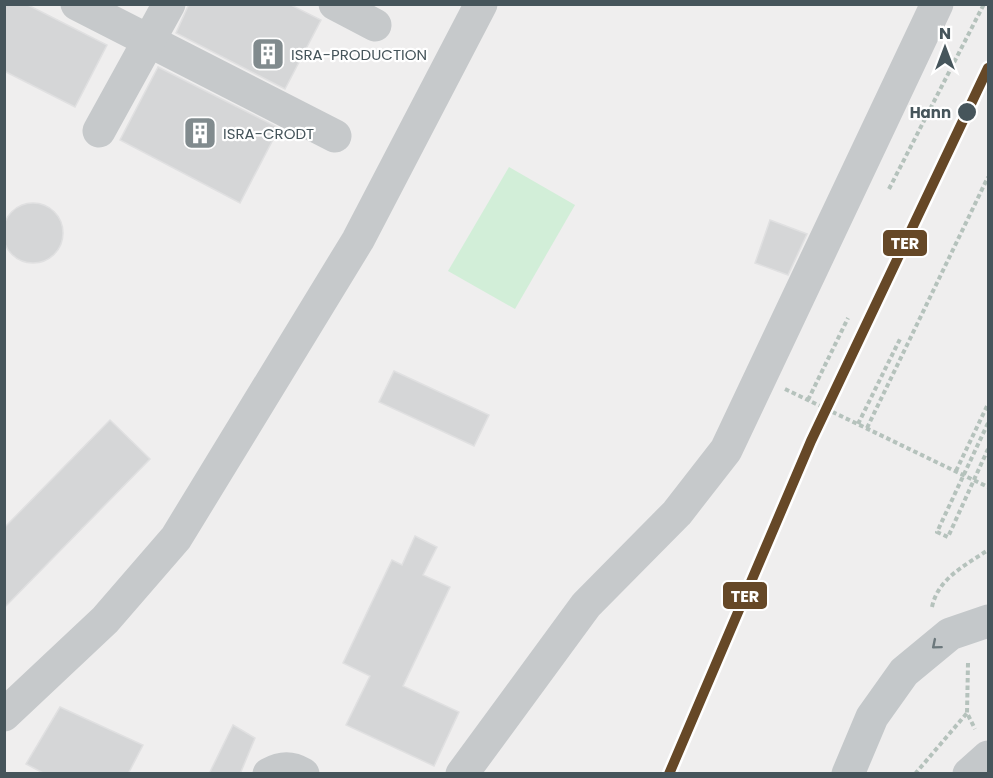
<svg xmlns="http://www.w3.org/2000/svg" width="993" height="778" viewBox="0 0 993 778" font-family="Poppins,sans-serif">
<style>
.green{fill:#d2eed8}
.building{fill:#d5d6d7;stroke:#e0e0e1;stroke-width:1.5}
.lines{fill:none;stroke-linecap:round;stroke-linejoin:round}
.path{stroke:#b5c2bc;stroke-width:4;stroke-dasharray:4.5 3;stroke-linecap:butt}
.minor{stroke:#c6c9cb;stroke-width:33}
.major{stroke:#c4c8ca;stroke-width:33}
.path-bridge{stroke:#b5c2bc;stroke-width:4;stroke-dasharray:4.5 3;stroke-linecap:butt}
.rail-1-casing{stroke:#fff;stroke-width:15}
.rail-1{stroke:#664827;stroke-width:10}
.oneway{stroke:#6c787c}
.stop-dot{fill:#46555b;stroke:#fff;stroke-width:2}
.labels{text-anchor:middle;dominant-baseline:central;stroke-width:4.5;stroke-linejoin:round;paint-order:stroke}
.poi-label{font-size:15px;fill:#46555b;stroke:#fff;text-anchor:start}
.stop-label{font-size:15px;font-weight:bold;fill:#46555b;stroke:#fff;text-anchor:end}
.line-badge{stroke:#fff;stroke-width:2}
.badge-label{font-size:16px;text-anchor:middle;font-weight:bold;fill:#fff}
</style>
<rect width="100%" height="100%" fill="#efeeee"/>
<polygon class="green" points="509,167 575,205 515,309 448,271"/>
<g class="building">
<polygon points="4,4 26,4 107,45 75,107 4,71"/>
<polygon points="189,4 289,4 321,20 285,89 176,33"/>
<polygon points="158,67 279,128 240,203 120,140"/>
<circle cx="33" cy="233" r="30"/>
<polygon points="770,220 807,234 788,275 755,263"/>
<polygon points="394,371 489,415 474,446 379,402"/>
<polygon points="110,420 150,459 4,608 4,528"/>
<polygon points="415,536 437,547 423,575 450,587 403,686 459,712 434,766 346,725 370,676 343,663 392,560 402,565"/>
<polygon points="60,707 143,745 128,774 45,774 26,764"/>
<polygon points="233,725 255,738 240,774 209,774"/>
</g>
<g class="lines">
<g class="path">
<polyline points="889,189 984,4"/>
<polyline points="808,400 848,318"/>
<polyline points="988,423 937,532 948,537 988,449"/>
<polyline points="858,424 900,339"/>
<polyline points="867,428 988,177"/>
<polyline points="956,471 988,404"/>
<path d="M932,607C938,578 966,565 988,550"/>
<polyline points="968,663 967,713 975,729"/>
<polyline points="915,774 967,713"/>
</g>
<g class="minor">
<polyline points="77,4 335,136"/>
<polyline points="335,4 375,25"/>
<polyline points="99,131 169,4"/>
<polyline points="4,715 105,620 176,538 358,240 481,4"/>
<path d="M269,774C282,767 291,767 303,774"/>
<polyline points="462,774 586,605 677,513 726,450 937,4"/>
</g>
<g class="major">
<polyline points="848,774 872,717 904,672 950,634 988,621"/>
<polyline points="969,774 988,757"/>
</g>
<polyline class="path-bridge" points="785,389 988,487"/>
<g class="rail-1-casing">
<polyline id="rail-1" points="669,774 811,441 988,68"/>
</g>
<use href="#rail-1" class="rail-1"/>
</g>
<defs><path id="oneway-chevron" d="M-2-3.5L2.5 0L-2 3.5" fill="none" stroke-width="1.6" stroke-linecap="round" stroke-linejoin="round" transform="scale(1.5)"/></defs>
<use class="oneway" href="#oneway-chevron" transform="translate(936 645) rotate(140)"/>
<defs>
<g id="building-square" transform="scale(1.725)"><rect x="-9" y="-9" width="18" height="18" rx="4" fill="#818b8e" stroke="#fff"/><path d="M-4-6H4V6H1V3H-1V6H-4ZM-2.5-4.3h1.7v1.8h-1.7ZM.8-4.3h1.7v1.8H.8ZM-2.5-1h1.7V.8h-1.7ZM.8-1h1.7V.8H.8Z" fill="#fff"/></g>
</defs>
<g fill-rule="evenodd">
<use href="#building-square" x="268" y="54"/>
<use href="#building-square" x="200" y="133"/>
</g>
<circle class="stop-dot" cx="967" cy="112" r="10"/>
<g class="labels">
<g class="poi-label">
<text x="291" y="54">ISRA-PRODUCTION</text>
<text x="223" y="133">ISRA-CRODT</text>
</g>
<g class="stop-label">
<text x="951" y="112">Hann</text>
</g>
</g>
<g class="line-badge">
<rect x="882" y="229" width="46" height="28" rx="6" fill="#664827"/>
<rect x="722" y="581" width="46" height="29" rx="6" fill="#664827"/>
</g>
<g class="badge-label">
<text x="905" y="249">TER</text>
<text x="745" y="602">TER</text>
</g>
<rect width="993" height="778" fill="none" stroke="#46555b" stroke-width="12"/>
<g transform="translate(945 48)" stroke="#ffffff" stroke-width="4.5" paint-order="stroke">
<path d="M0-4.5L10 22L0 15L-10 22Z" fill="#46555b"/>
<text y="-9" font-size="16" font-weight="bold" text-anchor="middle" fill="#46555b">N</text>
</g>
</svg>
